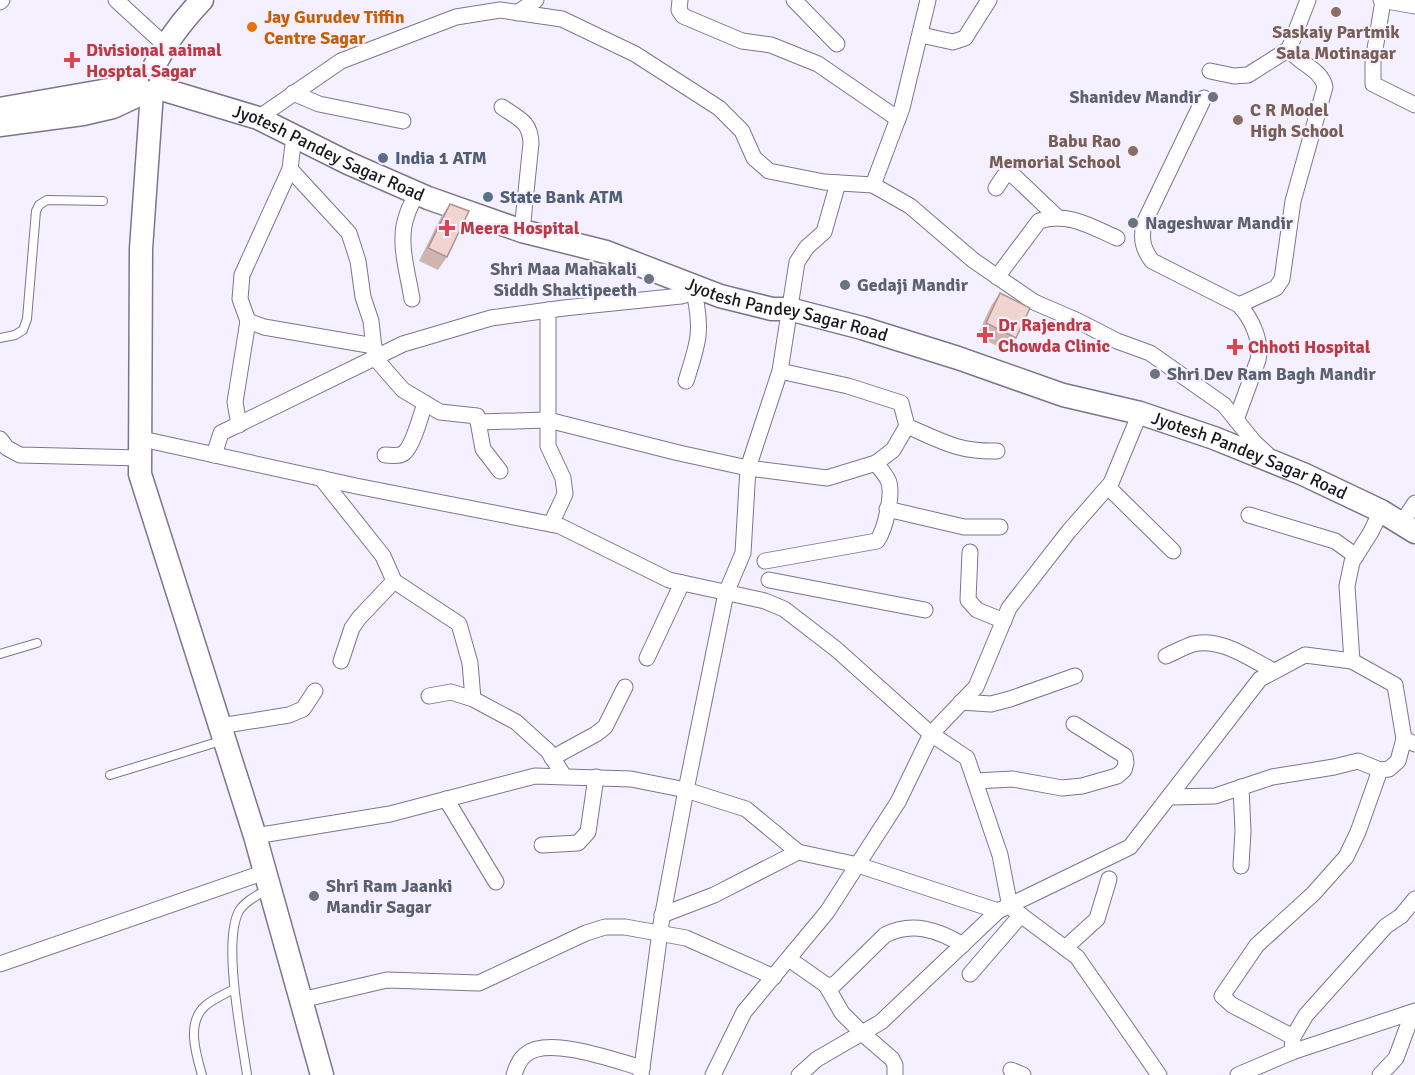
<svg xmlns="http://www.w3.org/2000/svg" width="1415" height="1075" viewBox="0 0 1415 1075" font-family="Signika,sans-serif">
<style>
.lines{fill:none;stroke-linecap:round;stroke-linejoin:round}
.lane-casing{stroke:#7c768c;stroke-width:10}
.street-casing{stroke:#7c768c;stroke-width:17}
.primary-casing{stroke:#7c768c;stroke-width:25}
.lane{stroke:#fff;stroke-width:8}
.street{stroke:#fff;stroke-width:15}
.primary{stroke:#fff;stroke-width:22}
.wall{fill:#cfb5b2}
.building{fill:#f1d3cf;stroke:#a99491;stroke-width:1.5}
.education-dot{fill:#8d6e63;stroke:#f4f0ff;stroke-width:2}
.food-dot{fill:#e8710a;stroke:#f4f0ff;stroke-width:2}
.health-dot{fill:#e0444e;stroke:#f4f0ff;stroke-width:2}
.worship-dot{fill:#6b7280;stroke:#f4f0ff;stroke-width:2}
.service-dot{fill:#5c6f8a;stroke:#f4f0ff;stroke-width:2}
.labels{text-anchor:middle;dominant-baseline:central;stroke-width:4.5;stroke-linejoin:round;paint-order:stroke}
.food-label{font-size:18px;font-weight:bold;fill:#c56008;stroke:#f4f0ff;text-anchor:start}
.education-label{font-size:18px;font-weight:bold;fill:#785e54;stroke:#f4f0ff}
.health-label{font-size:18px;font-weight:bold;fill:#be3a42;stroke:#f4f0ff;text-anchor:start}
.worship-label{font-size:18px;font-weight:bold;fill:#5b616d;stroke:#f4f0ff;text-anchor:start}
.street-label{font-size:18px;fill:#1a1820;stroke:#f4f0ff}
.service-label{font-size:18px;font-weight:bold;fill:#4e5e75;stroke:#f4f0ff;text-anchor:start}
</style>
<rect width="100%" height="100%" fill="#f4f0ff"/>
<g class="lines">
<g class="lane-casing">
<g id="lane">
<polyline points="0,338 15,335 23,330 27,319 36,211 39,205 47,200 103,201"/>
<polyline points="0,654 37,643"/>
<polyline points="110,775 224,740"/>
<path d="M202,1075C196,1054 186,1023 205,1006C213,999 225,994 234,989"/>
<path d="M247,1075C242,1038 222,943 239,911C245,901 258,895 268,889"/>
</g>
</g>
<g class="street-casing">
<g id="street">
<polyline points="116,0 166,46"/>
<polyline points="680,0 679,10 683,16 742,41 771,45 818,64 898,119"/>
<polyline points="794,0 837,44"/>
<polyline points="1381,0 1415,6"/>
<polyline points="1383,1 1373,61 1373,84 1415,105"/>
<polyline points="0,2 2,0"/>
<polyline points="517,13 536,0"/>
<polyline points="921,35 953,42 965,38 989,0"/>
<polyline points="1210,71 1234,76 1248,75 1289,49"/>
<polyline points="293,93 319,104 403,121"/>
<path d="M1204,98L1144,223C1141,238 1142,248 1152,261L1239,305C1252,319 1262,341 1258,360L1236,420"/>
<path d="M502,107C519,119 530,121 531,143L522,231"/>
<polyline points="258,118 341,61 456,17 500,10 562,19 635,54 719,108 742,131 754,158 769,171 824,182 873,185 910,206 973,260 1034,302 1078,321 1117,341 1150,353 1224,405 1254,442 1267,454"/>
<polyline points="294,136 290,169 349,233 358,261 363,297 371,321 375,358 403,390 440,412 477,416 483,449 500,471"/>
<polyline points="290,169 242,275 240,299 248,321 264,327 374,346"/>
<polyline points="873,185 902,108 928,0"/>
<polyline points="996,188 1004,176 1010,174 1015,177 1058,218"/>
<path d="M997,277L1039,221C1067,211 1092,227 1117,238"/>
<path d="M412,299C408,273 397,241 407,215C409,207 414,200 417,193"/>
<path d="M1239,305L1276,288L1282,279L1293,201L1325,87C1321,68 1298,64 1289,49L1308,0"/>
<polyline points="548,310 548,446 563,478 565,494 551,524"/>
<path d="M686,381C698,343 703,332 694,292"/>
<polyline points="478,422 548,420 679,453 748,468 827,478 876,463 893,450 907,426 901,403 848,386 780,371"/>
<polyline points="239,425 235,402 248,321"/>
<path d="M907,426C941,441 958,452 997,451"/>
<polyline points="0,439 7,448 20,455 141,458"/>
<polyline points="142,439 356,486 560,526 669,580 765,601 784,609 836,649 931,734 967,758 1000,855 1010,907 1077,957 1159,1075"/>
<polyline points="214,455 221,433 403,344 491,318 564,308 681,296 703,290"/>
<path d="M385,455C391,455 399,457 404,453C413,446 421,415 425,403"/>
<polyline points="321,478 383,556 394,581 459,624 470,663 473,699"/>
<polyline points="1108,487 1173,551"/>
<polyline points="887,509 964,527 1000,527"/>
<polyline points="1249,515 1335,541 1356,556"/>
<polyline points="1402,523 1415,503"/>
<polyline points="970,552 968,600 977,610 1004,621"/>
<path d="M765,561L877,541C885,530 894,493 888,480C885,474 880,469 876,463"/>
<polyline points="769,580 925,610"/>
<path d="M1166,656C1175,652 1184,647 1193,644C1221,637 1250,659 1274,671"/>
<polyline points="647,658 682,583"/>
<polyline points="341,661 352,628 359,618 394,581"/>
<polyline points="1352,661 1395,685 1404,739"/>
<polyline points="429,696 451,692 473,699 516,722 548,751 564,776"/>
<polyline points="961,702 991,704 1010,699 1075,676"/>
<polyline points="220,726 289,715 303,709 315,691"/>
<polyline points="552,758 596,734 605,727 625,687"/>
<polyline points="975,781 1013,779 1062,788 1082,786 1117,776 1124,770 1126,763 1125,756 1074,724"/>
<polyline points="1170,797 1215,796 1272,777 1334,767 1358,761 1380,770 1389,769 1398,761 1404,739 1415,744"/>
<polyline points="446,799 496,882"/>
<polyline points="255,836 390,814 535,776 631,779 686,790 746,809 798,852 858,865 998,911 1130,847 1260,679 1305,655 1352,661 1347,586 1352,562 1371,532 1381,511"/>
<polyline points="542,845 578,843 588,832 596,777"/>
<polyline points="1241,866 1243,831 1241,787"/>
<polyline points="662,915 714,895 798,852"/>
<polyline points="1065,948 1097,919 1109,879"/>
<path d="M789,959L826,985H834L885,935C912,921 938,930 963,945"/>
<polyline points="0,964 265,872"/>
<polyline points="970,974 1021,915"/>
<polyline points="826,985 842,1013 862,1033 892,1059 895,1065 895,1075"/>
<polyline points="301,1000 387,980 479,983 586,933 605,927 625,927 686,938 774,977"/>
<polyline points="1293,1037 1232,1005 1222,996 1257,945 1313,894 1346,857 1358,832 1380,770"/>
<polyline points="1292,1052 1293,1037 1306,1015 1386,926 1401,916 1415,899"/>
<polyline points="1011,1070 1023,1075"/>
<path d="M514,1075C516,1068 519,1060 525,1055C548,1035 616,1061 642,1068"/>
<polyline points="641,1075 661,924 686,790 726,593 743,553 748,468 780,371 797,262 807,247 824,232 838,183"/>
<polyline points="713,1075 744,1012 827,912 898,802 931,734 976,687 1009,608 1069,531 1111,483 1140,413"/>
<polyline points="799,1075 817,1059 881,1022 998,911"/>
<polyline points="1238,1075 1292,1052 1415,1011"/>
<polyline points="1380,1075 1396,1058 1413,1012"/>
</g>
</g>
<g class="primary-casing">
<g id="primary">
<path d="M153,69C165,43 182,21 202,0"/>
<path id="s1" d="M158,88L258,118L348,163L428,198L522,231L606,252L720,296L772,309H789L862,328L958,358L1063,395L1140,413L1214,438L1303,474L1381,511L1415,532"/>
<polyline points="152,92 141,249 140,474 255,836 322,1075"/>
<polyline points="0,109 114,89 137,79"/>
<polyline points="0,125 83,114 113,107 145,92"/>
</g>
</g>
<use href="#lane" class="lane"/>
<use href="#street" class="street"/>
<use href="#primary" class="primary"/>
</g>
<g class="wall">
<polygon points="450,204 447,257 438,270 419,261 441,217"/>
<polygon points="1000,293 1016,338 1007,351 977,336 991,306"/>
</g>
<g class="building">
<polygon points="450,204 469,211 447,257 428,248"/>
<polygon points="1000,293 1030,308 1016,338 986,323"/>
</g>
<g class="education-dot">
<circle cx="1336" cy="12" r="6"/>
<circle cx="1238" cy="120" r="6"/>
<circle cx="1133" cy="151" r="6"/>
</g>
<circle class="food-dot" cx="252" cy="27" r="6"/>
<g class="health-dot">
<path d="M69 51h6v6h6v6h-6v6h-6v-6h-6v-6h6z"/>
<path d="M444 219h6v6h6v6h-6v6h-6v-6h-6v-6h6z"/>
<path d="M982 326h6v6h6v6h-6v6h-6v-6h-6v-6h6z"/>
<path d="M1232 338h6v6h6v6h-6v6h-6v-6h-6v-6h6z"/>
</g>
<g class="worship-dot">
<circle cx="1213" cy="97" r="6"/>
<circle cx="1133" cy="223" r="6"/>
<circle cx="649" cy="279" r="6"/>
<circle cx="845" cy="285" r="6"/>
<circle cx="1155" cy="374" r="6"/>
<circle cx="314" cy="896" r="6"/>
</g>
<g class="service-dot">
<circle cx="383" cy="158" r="6"/>
<circle cx="488" cy="197" r="6"/>
</g>
<g class="labels">
<g class="food-label">
<text x="264" y="17">Jay Gurudev Tiffin<tspan x="264" dy="21">Centre Sagar</tspan></text>
</g>
<g class="education-label">
<text x="1336" y="32">Saskaiy Partmik<tspan x="1336" dy="21">Sala Motinagar</tspan></text>
<text x="1250" y="110" text-anchor="start">C R Model<tspan x="1250" dy="21">High School</tspan></text>
<text x="1121" y="141" text-anchor="end">Babu Rao<tspan x="1121" dy="21">Memorial School</tspan></text>
</g>
<g class="health-label">
<text x="86" y="50">Divisional aaimal<tspan x="86" dy="21">Hosptal Sagar</tspan></text>
<text x="460" y="228">Meera Hospital</text>
<text x="998" y="325">Dr Rajendra<tspan x="998" dy="21">Chowda Clinic</tspan></text>
<text x="1248" y="347">Chhoti Hospital</text>
</g>
<g class="worship-label">
<text x="1201" y="97" text-anchor="end">Shanidev Mandir</text>
<text x="1145" y="223">Nageshwar Mandir</text>
<text x="637" y="269" text-anchor="end">Shri Maa Mahakali<tspan x="637" dy="21">Siddh Shaktipeeth</tspan></text>
<text x="857" y="285">Gedaji Mandir</text>
<text x="1167" y="374">Shri Dev Ram Bagh Mandir</text>
<text x="326" y="886">Shri Ram Jaanki<tspan x="326" dy="21">Mandir Sagar</tspan></text>
</g>
<g class="street-label">
<text stroke="none"><textPath href="#s1" startOffset="183">Jyotesh Pandey Sagar Road</textPath></text>
<text stroke="none"><textPath href="#s1" startOffset="669">Jyotesh Pandey Sagar Road</textPath></text>
<text stroke="none"><textPath href="#s1" startOffset="1155">Jyotesh Pandey Sagar Road</textPath></text>
</g>
<g class="service-label">
<text x="395" y="158">India 1 ATM</text>
<text x="500" y="197">State Bank ATM</text>
</g>
</g>
</svg>
